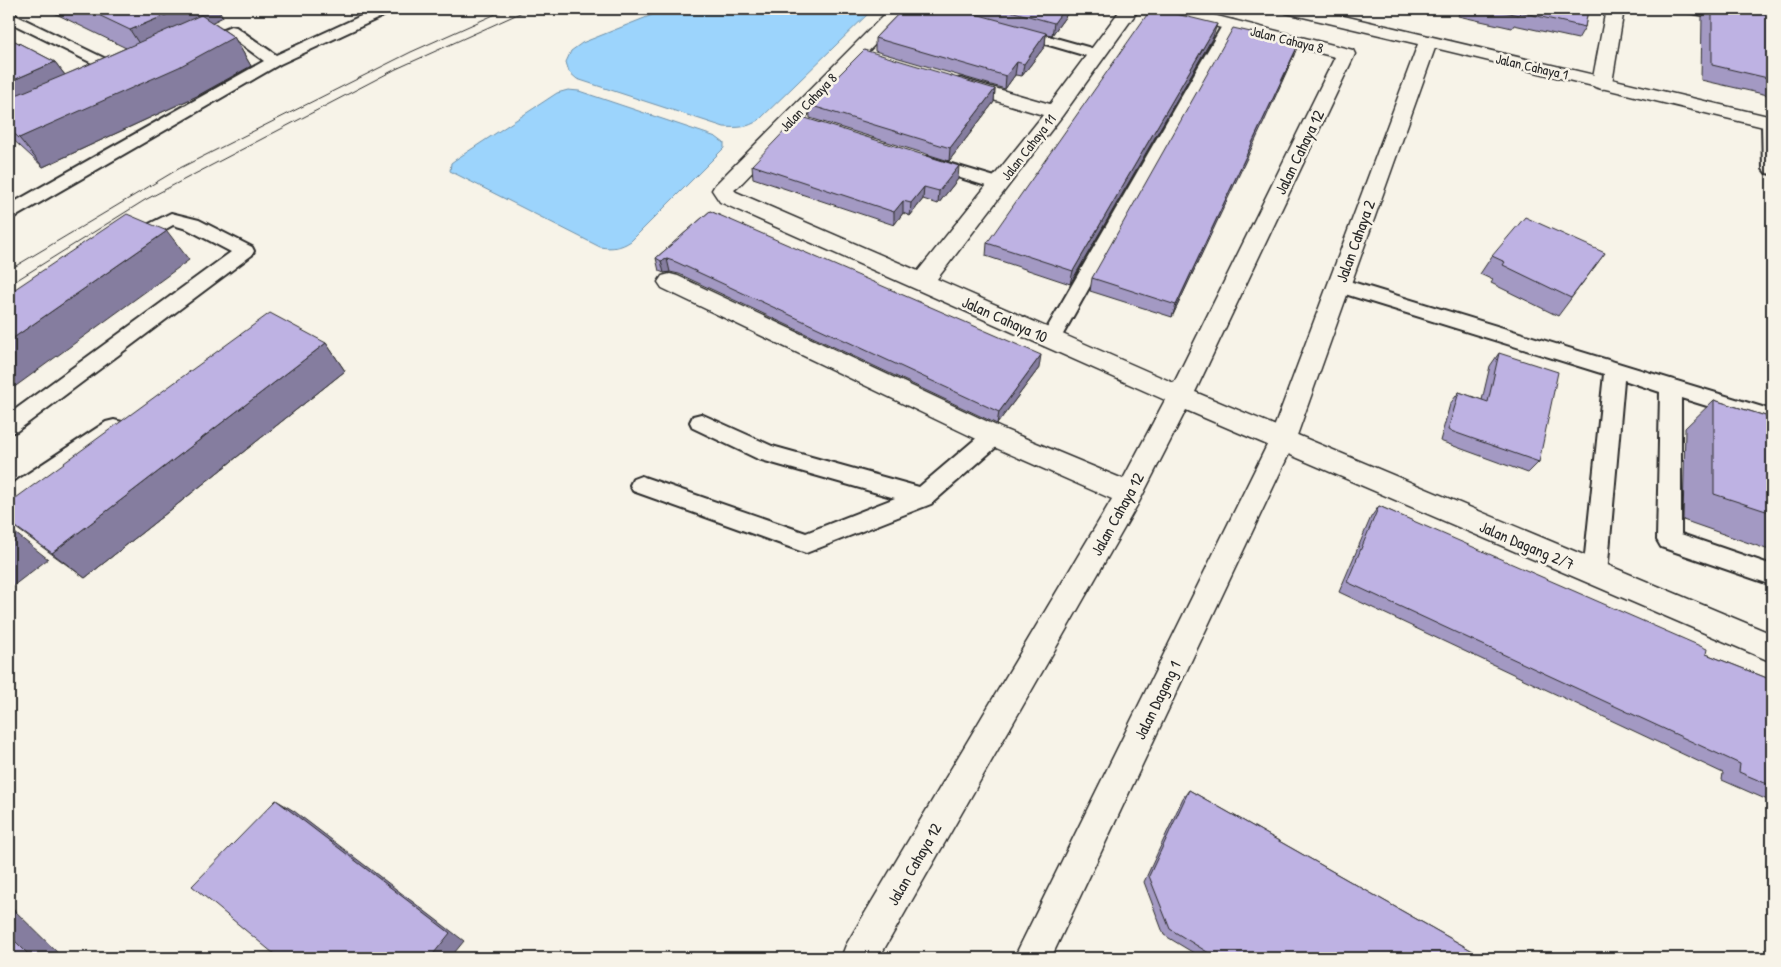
<svg xmlns="http://www.w3.org/2000/svg" width="1781" height="967" viewBox="0 0 1781 967" font-family="'Patrick Hand',sans-serif">
<style>
.water{fill:#9cd4fc;stroke:#6f90a8}
.lines{fill:none;stroke-linecap:round;stroke-linejoin:round}
.lane-casing{stroke:#2b2b2b;stroke-width:4}
.street-casing{stroke:#2b2b2b;stroke-width:3}
.secondary-casing{stroke:#2b2b2b;stroke-width:3}
.lane{fill:#f7f3e8;fill-rule:evenodd}
.street{fill:#f7f3e8;fill-rule:evenodd}
.secondary{fill:#f7f3e8;fill-rule:evenodd}
.tram{stroke:#2b2b2b;stroke-width:1}
.wall{fill:#a399c3;stroke:#2b2b2b}
.shaded-wall{fill:#857d9f;stroke:#2b2b2b}
.building{fill:#beb2e3;stroke:#2b2b2b}
.labels{text-anchor:middle;dominant-baseline:central;stroke-width:5;stroke-linejoin:round;paint-order:stroke}
.far-street-label{font-size:14px;fill:#2b2b2b;stroke:#f7f3e8}
.street-label{font-size:16px;fill:#2b2b2b;stroke:#f7f3e8}
</style>
<rect width="100%" height="100%" fill="#f7f3e8"/>
<filter id="ink" filterUnits="userSpaceOnUse"><feTurbulence type="fractalNoise" baseFrequency=".02" numOctaves="2"/><feDisplacementMap in="SourceGraphic" scale="10" xChannelSelector="R" yChannelSelector="G"/><feConvolveMatrix kernelMatrix="1 2 1 2 8 2 1 2 1" color-interpolation-filters="sRGB"/></filter>
<g filter="url(#ink)">
<g class="water">
<path d="M667,9H873L759,120C747,128 738,128 724,127L577,79L569,72L566,62L571,51L582,43Z"/>
<path d="M568,90L579,91L716,137L724,143V148L631,241C621,248 611,249 600,247L450,171L451,163L455,160L557,93Z"/>
</g>
<g class="lines">
<g class="lane-casing">
<g id="lane">
<polygon points="376,9 394,9 392,12 280,64 15,217 9,219 9,205 264,61 230,36 199,49 194,47 191,44 194,41 231,26 236,27 276,55"/>
<polygon points="9,12 106,59 109,62 106,65 96,65 9,22"/>
<polygon points="1230,20 1235,21 1237,24 1057,345 1050,347 1043,345 1040,340 1043,335 1223,24 1225,21"/>
<polygon points="1016,27 1102,51 1105,54 1102,57 1097,59 1011,34 1009,31 1011,28"/>
<polygon points="1770,118 1772,119 1772,174 1766,173 1763,169 1762,123 1764,120"/>
<polygon points="928,157 1005,180 1008,184 1005,188 999,190 922,166 919,162 922,158"/>
<polygon points="171,213 199,220 252,247 254,251 252,255 17,431 9,433 9,414 231,252 187,229 173,225 137,245 130,247 123,245 121,241 123,237"/>
<polygon points="1339,278 1772,410 1772,426 1681,398 1681,534 1772,565 1772,585 1661,547 1657,540 1660,392 1624,380 1607,574 1603,581 1595,584 1587,581 1583,574 1604,374 1332,290 1329,285 1332,280"/>
<polygon points="701,414 772,446 919,487 986,430 994,428 1002,430 1005,436 1002,442 931,504 806,553 633,491 630,485 633,479 641,476 806,533 895,498 758,459 693,428 690,422 693,416"/>
<polygon points="114,420 122,422 125,428 122,434 17,505 9,507 9,486 106,422"/>
</g>
</g>
<g class="street-casing">
<g id="street">
<polygon points="890,9 909,9 738,187 734,190 736,192 918,271 1043,115 953,88 950,84 953,80 960,78 967,80 1050,104 1121,9 1139,9 1062,116 937,279 1174,383 1335,57 1163,13 1160,9 1189,9 1353,50 1355,54 1195,392 1772,634 1772,662 1186,410 1139,502 879,958 841,958 846,945 1112,499 985,443 662,288 658,282 662,276 670,274 678,276 1003,429 1123,479 1165,400 720,202 712,190 715,185"/>
<polygon points="1606,9 1624,9 1612,83 1609,87 1602,89 1595,87 1592,83"/>
<polygon points="1686,9 1720,9 1772,20 1772,30 1695,14 1689,13"/>
</g>
</g>
<g class="secondary-casing">
<polygon id="secondary" points="1283,9 1314,9 1772,117 1772,129 1435,48 1295,441 1051,958 1014,958 1269,441 1418,44 1286,13"/>
</g>
<use href="#lane" class="lane"/>
<use href="#street" class="street"/>
<use href="#secondary" class="secondary"/>
<g class="tram">
<polyline points="9,270 180,168 411,52 507,9"/>
<polyline points="9,285 145,200 396,69 529,9"/>
</g>
</g>
<g class="wall">
<polygon points="46,9 218,9 223,17 212,22 234,37 251,66 197,96 43,167 9,136 9,38 55,62 65,75 126,48"/>
<polygon points="903,9 1071,9 1052,35 1046,34 1045,46 1022,76 1015,75 1005,89 875,51 875,38"/>
<polygon points="1460,9 1588,9 1585,27 1578,39 1514,25 1512,28 1458,16"/>
<polygon points="1708,9 1772,9 1772,96 1701,80 1702,17"/>
<polygon points="1213,37 1070,284 986,256 987,243"/>
<polygon points="1294,55 1172,317 1090,291 1092,278"/>
<polygon points="995,89 994,102 949,161 810,118 809,105"/>
<polygon points="752,165 958,179 938,204 923,199 910,216 903,213 894,225 753,178"/>
<polygon points="710,211 1039,368 997,424 679,274 670,272 664,273 659,271 656,258"/>
<polygon points="1605,253 1558,316 1491,283 1493,280 1480,274 1492,256"/>
<polygon points="326,343 345,371 85,578 9,523 9,503"/>
<polygon points="1499,353 1539,462 1528,473 1440,441 1450,404 1459,392 1482,400 1490,366"/>
<polygon points="1714,400 1772,418 1772,551 1683,520 1685,428"/>
<polygon points="1379,506 1706,654 1772,680 1772,802 1722,780 1723,773 1339,592 1371,517"/>
<polygon points="1189,790 1485,958 1202,958 1164,935 1144,882 1183,798"/>
</g>
<g class="shaded-wall">
<polygon points="180,9 218,9 223,17 201,28 149,59 130,30"/>
<polygon points="1064,9 1071,9 1052,35 1054,23"/>
<polygon points="1217,24 1213,37 1070,284 1073,271"/>
<polygon points="1046,33 1045,46 1022,76 1024,64"/>
<polygon points="234,37 251,66 197,96 43,167 19,138"/>
<polygon points="1299,43 1294,55 1264,122 1172,317 1176,305"/>
<polygon points="55,62 77,91 9,121 9,82"/>
<polygon points="1017,62 1015,75 1005,89 1006,76"/>
<polygon points="995,89 994,102 949,161 950,148"/>
<polygon points="959,166 958,179 938,204 939,191"/>
<polygon points="924,187 923,199 910,216 911,203"/>
<polygon points="903,201 903,213 894,225 894,212"/>
<polygon points="167,231 189,260 9,391 9,341"/>
<polygon points="667,259 670,272 664,273 661,261"/>
<polygon points="326,343 345,371 85,578 52,553"/>
<polygon points="1041,355 1039,368 997,424 999,412"/>
<polygon points="15,533 48,559 9,589 9,538"/>
<polygon points="276,800 294,811 464,941 450,958 430,958"/>
<polygon points="9,905 63,958 32,958 9,935"/>
</g>
<g class="building">
<polygon points="86,9 180,9 130,30"/>
<polygon points="903,9 957,9 1046,33 1024,64 1017,62 1006,76 875,38"/>
<polygon points="1003,9 1064,9 1054,23"/>
<polygon points="1151,9 1156,9 1217,24 1073,271 987,243"/>
<polygon points="1489,9 1588,9 1585,27 1520,12 1519,15"/>
<polygon points="1712,9 1741,9 1772,15 1772,79 1712,65"/>
<polygon points="201,15 234,37 179,67 19,138 9,129 9,98 74,71"/>
<polygon points="1233,28 1299,43 1176,305 1092,278"/>
<polygon points="9,38 55,62 9,82"/>
<polygon points="864,50 995,89 950,148 809,105"/>
<polygon points="799,116 959,166 939,191 924,187 911,203 903,201 894,212 752,165"/>
<polygon points="710,211 1041,355 999,412 676,262 667,259 661,261 656,258"/>
<polygon points="127,214 167,231 9,341 9,293"/>
<polygon points="1525,217 1605,253 1571,298 1503,265 1505,262 1492,256"/>
<polygon points="270,313 326,343 52,553 9,522 9,503"/>
<polygon points="1499,353 1558,372 1539,462 1448,430 1459,392 1488,402"/>
<polygon points="1714,400 1772,418 1772,513 1714,494"/>
<polygon points="1379,506 1707,649 1706,654 1772,680 1772,786 1739,772 1740,764 1347,582"/>
<polygon points="9,529 15,533 9,538"/>
<polygon points="1189,790 1485,958 1217,958 1170,929 1149,876"/>
<polygon points="276,800 450,933 430,958 279,958 192,886"/>
<polygon points="9,935 32,958 9,958"/>
</g>
</g>
<g class="labels">
<g class="far-street-label">
<text transform="translate(1287 39) rotate(14)">Jalan Cahaya 8</text>
<text transform="translate(1532 66) rotate(13)">Jalan Cahaya 1</text>
<text transform="translate(808 102) rotate(-46)">Jalan Cahaya 8</text>
<text transform="translate(1028 147) rotate(-52)">Jalan Cahaya 11</text>
</g>
<g class="street-label">
<text transform="translate(1299 152) rotate(-64)">Jalan Cahaya 12</text>
<text transform="translate(1355 241) rotate(-70)">Jalan Cahaya 2</text>
<text transform="translate(1005 319) rotate(24)">Jalan Cahaya 10</text>
<text transform="translate(1117 514) rotate(-61)">Jalan Cahaya 12</text>
<text transform="translate(1527 545) rotate(23)">Jalan Dagang 2/7</text>
<text transform="translate(1157 700) rotate(-64)">Jalan Dagang 1</text>
<text transform="translate(914 864) rotate(-60)">Jalan Cahaya 12</text>
</g>
</g>
<rect width="1781" height="967" fill="none" stroke="#f7f3e8" stroke-width="30"/>
<rect x="15" y="15" width="1751" height="937" fill="none" stroke="#2b2b2b" stroke-width="2" filter="url(#ink)"/>
</svg>
